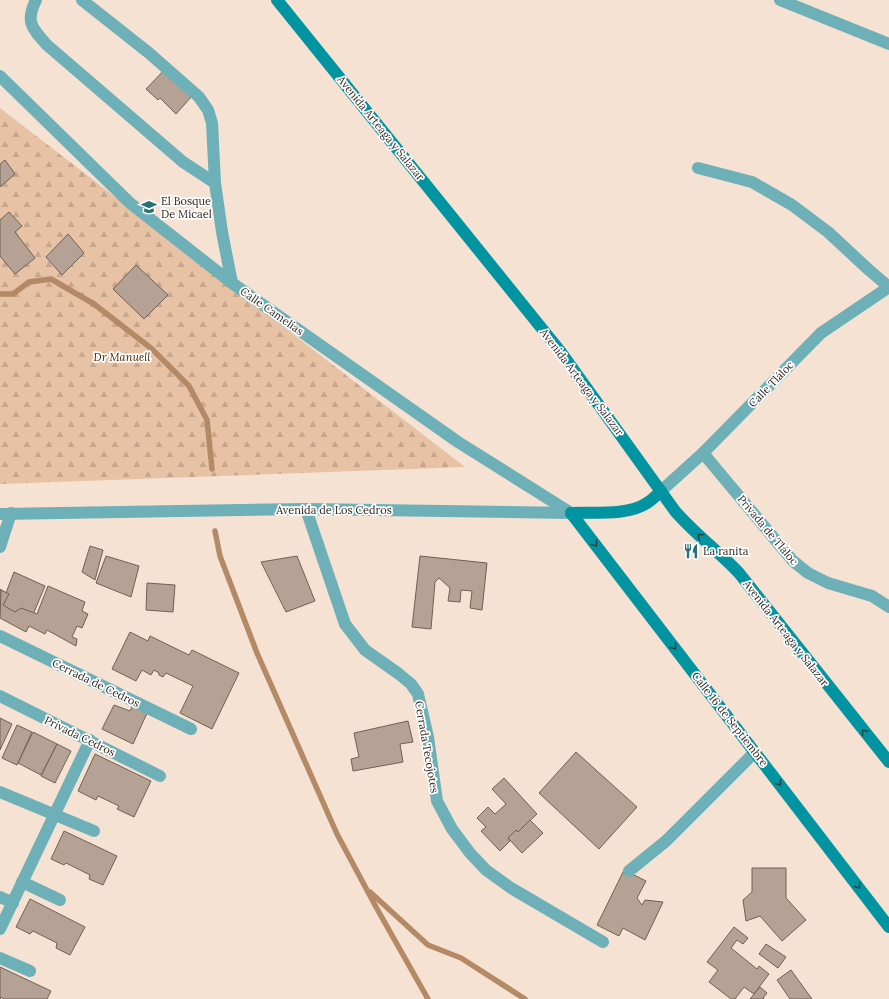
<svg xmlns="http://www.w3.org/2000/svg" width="889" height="999" viewBox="0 0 889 999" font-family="Lora,serif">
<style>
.forest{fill:url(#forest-firs)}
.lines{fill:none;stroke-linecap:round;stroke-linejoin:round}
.stream{stroke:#b48966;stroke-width:5.5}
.building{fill:#b5a294;stroke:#716053}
.street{stroke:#6db0b8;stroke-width:12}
.secondary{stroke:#0294a1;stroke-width:12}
.oneway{stroke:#214847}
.labels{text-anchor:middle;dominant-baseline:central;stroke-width:3.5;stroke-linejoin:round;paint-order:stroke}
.street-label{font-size:11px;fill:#2e2721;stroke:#fff}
.poi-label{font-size:11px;fill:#2e2721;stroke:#fff;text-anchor:start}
.park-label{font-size:11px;font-style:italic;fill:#4b2600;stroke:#fff}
</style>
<defs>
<pattern id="forest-firs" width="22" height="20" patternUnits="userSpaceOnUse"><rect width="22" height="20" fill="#e7c2a5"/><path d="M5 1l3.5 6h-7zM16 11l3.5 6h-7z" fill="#c6a78e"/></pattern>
</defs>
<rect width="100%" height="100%" fill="#f6e2d2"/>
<polygon class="forest" points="0,108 465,467 0,484"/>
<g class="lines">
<g class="stream">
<polyline points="0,294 13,294 29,282 51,279 94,304 152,349 189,386 207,420 212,469"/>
<polyline points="215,531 220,556 257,653 337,834 376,907 428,999"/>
<polyline points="370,892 428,945 461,958 525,999"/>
</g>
</g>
<g class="building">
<polygon points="168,66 192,96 176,114 160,98 158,100 146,89"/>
<polygon points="5,160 15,174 0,187 0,164"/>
<polygon points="9,212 22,226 15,232 35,258 15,274 0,256 0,220"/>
<polygon points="68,234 84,253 62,275 46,257"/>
<polygon points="136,265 168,295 144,319 113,289"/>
<polygon points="90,546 103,550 95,580 82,572"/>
<polygon points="106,556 139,566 131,597 96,583"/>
<polygon points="297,556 315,601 286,612 261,562"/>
<polygon points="420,556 487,563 482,610 470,608 472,591 461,590 460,602 448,601 450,588 439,578 435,582 431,629 412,627"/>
<polygon points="14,572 45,586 27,629 0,616 0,589 6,593"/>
<polygon points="147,583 175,585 173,612 146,610"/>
<polygon points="48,586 85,602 82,611 88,614 82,628 77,626 72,637 77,639 76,646 47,630 45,634 29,626 26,632 0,618 1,590 9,594 3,605 15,612 21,608 37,614"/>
<polygon points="130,632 148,641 150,636 189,655 192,650 239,673 212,729 180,713 193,686 166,673 163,677 159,675 159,673 154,670 151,675 142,670 136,681 112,669"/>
<polygon points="114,705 130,711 133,705 148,711 133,744 102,729"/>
<polygon points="0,718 12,724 0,750"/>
<polygon points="408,721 413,742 400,744 403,762 353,771 351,759 359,757 354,733"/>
<polygon points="17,725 32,732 17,765 2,758"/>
<polygon points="33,732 57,744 41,775 18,763"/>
<polygon points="57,744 71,751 55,783 41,776"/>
<polygon points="576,752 637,807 599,849 539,793"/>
<polygon points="95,754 151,781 134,817 117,809 119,806 98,796 96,800 78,791"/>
<polygon points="504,778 537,814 518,832 516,830 508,838 510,841 500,851 481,831 486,827 477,818 488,807 495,814 506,804 492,789"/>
<polygon points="530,820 543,833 522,853 508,838 516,830 518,832"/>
<polygon points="64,831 117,856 103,885 89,879 90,875 66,863 64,865 51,859"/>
<polygon points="752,868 786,868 786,898 806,920 782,941 760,916 746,921 743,900 752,892"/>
<polygon points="624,870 646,881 637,898 642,905 645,900 663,902 645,940 623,928 619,936 597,925"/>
<polygon points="30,899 85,927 70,955 56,948 57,943 33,931 30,934 16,927"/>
<polygon points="734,927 748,938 743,944 737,940 731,948 757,969 759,966 769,974 754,994 744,987 735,999 731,999 709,982 718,970 707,962"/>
<polygon points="766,944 786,957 778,968 759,954"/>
<polygon points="0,967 51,991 47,999 4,999 1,997 0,999"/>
<polygon points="791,970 812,999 790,999 777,980"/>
<polygon points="760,987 767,993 763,998 764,999 750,999"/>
</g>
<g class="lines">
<g class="street">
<path d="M36,0C25,22 32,28 47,45L183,162L215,183L222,232L232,283"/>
<polyline points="82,0 149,53 199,97 208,110 212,123 215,183"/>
<polyline points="780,0 889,44"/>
<polyline points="0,76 130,203 232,283 458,442 571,513"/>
<polyline points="703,453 793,561 808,573 828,583 872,596 889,607"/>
<polyline points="661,491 703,453 821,333 889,287 869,270 828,232 792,205 752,182 698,168"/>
<polyline points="306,509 345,624 365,650 399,674 411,684 418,694 428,737 437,801 452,829 470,853 486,870 511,888 603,942"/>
<polyline points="0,514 306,509 570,513"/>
<polyline points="0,547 11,513"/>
<polyline points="0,636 191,729"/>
<polyline points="0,696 160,776"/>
<polyline points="0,792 94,831"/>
<polyline points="629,871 666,841 755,752"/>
<polyline points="22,882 60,900"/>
<polyline points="0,897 13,903"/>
<polyline points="0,929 90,740"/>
<polyline points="0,958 30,971"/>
</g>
<g class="secondary">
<path d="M277,0L560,351L675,511C694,533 718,551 739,573L889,762"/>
<polyline points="571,513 889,927"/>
<path d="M571,513C593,512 628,516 647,503C652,500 657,495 661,491"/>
</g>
</g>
<defs><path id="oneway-chevron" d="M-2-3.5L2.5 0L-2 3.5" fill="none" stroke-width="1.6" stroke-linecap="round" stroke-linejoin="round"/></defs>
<g class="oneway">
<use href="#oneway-chevron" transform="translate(700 536) rotate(-138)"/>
<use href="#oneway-chevron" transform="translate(595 544) rotate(52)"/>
<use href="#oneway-chevron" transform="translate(674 647) rotate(52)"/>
<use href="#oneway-chevron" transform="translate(864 732) rotate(-129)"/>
<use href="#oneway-chevron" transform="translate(779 783) rotate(53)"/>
<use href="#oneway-chevron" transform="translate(858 886) rotate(53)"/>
</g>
<defs>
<g id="school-bare" transform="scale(1.2)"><path d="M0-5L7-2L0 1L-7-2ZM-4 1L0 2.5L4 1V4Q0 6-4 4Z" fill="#277079" stroke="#fff" stroke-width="2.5" paint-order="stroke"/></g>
<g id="restaurant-bare" transform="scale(1.2)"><path d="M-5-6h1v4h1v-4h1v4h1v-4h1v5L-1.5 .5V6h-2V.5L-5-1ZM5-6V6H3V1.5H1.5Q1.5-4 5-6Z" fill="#277079" stroke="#fff" stroke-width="2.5" paint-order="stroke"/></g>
</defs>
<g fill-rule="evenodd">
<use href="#school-bare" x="149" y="207"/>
<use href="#restaurant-bare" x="691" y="551"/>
</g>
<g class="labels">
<g class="street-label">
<text transform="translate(381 128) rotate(51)">Avenida Arteaga y Salazar</text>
<text transform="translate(272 311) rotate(35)">Calle Camelias</text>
<text transform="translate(582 382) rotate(53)">Avenida Arteaga y Salazar</text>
<text transform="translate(771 384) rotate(-46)">Calle Tláloc</text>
<text x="334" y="510">Avenida de Los Cedros</text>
<text transform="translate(768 530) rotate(50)">Privada de Tláloc</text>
<text transform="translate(786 633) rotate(52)">Avenida Arteaga y Salazar</text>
<text transform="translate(96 683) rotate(26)">Cerrada de Cedros</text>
<text transform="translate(730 719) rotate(52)">Calle 16 de Septiembre</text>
<text transform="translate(80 736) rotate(26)">Privada Cedros</text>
<text transform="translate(427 747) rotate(80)">Cerrada Tecojotes</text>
</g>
<g class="poi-label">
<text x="161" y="201">El Bosque<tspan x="161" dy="13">De Micael</tspan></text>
<text x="703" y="551">La ranita</text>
</g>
<g class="park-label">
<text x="122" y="357">Dr Manuell</text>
</g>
</g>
</svg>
